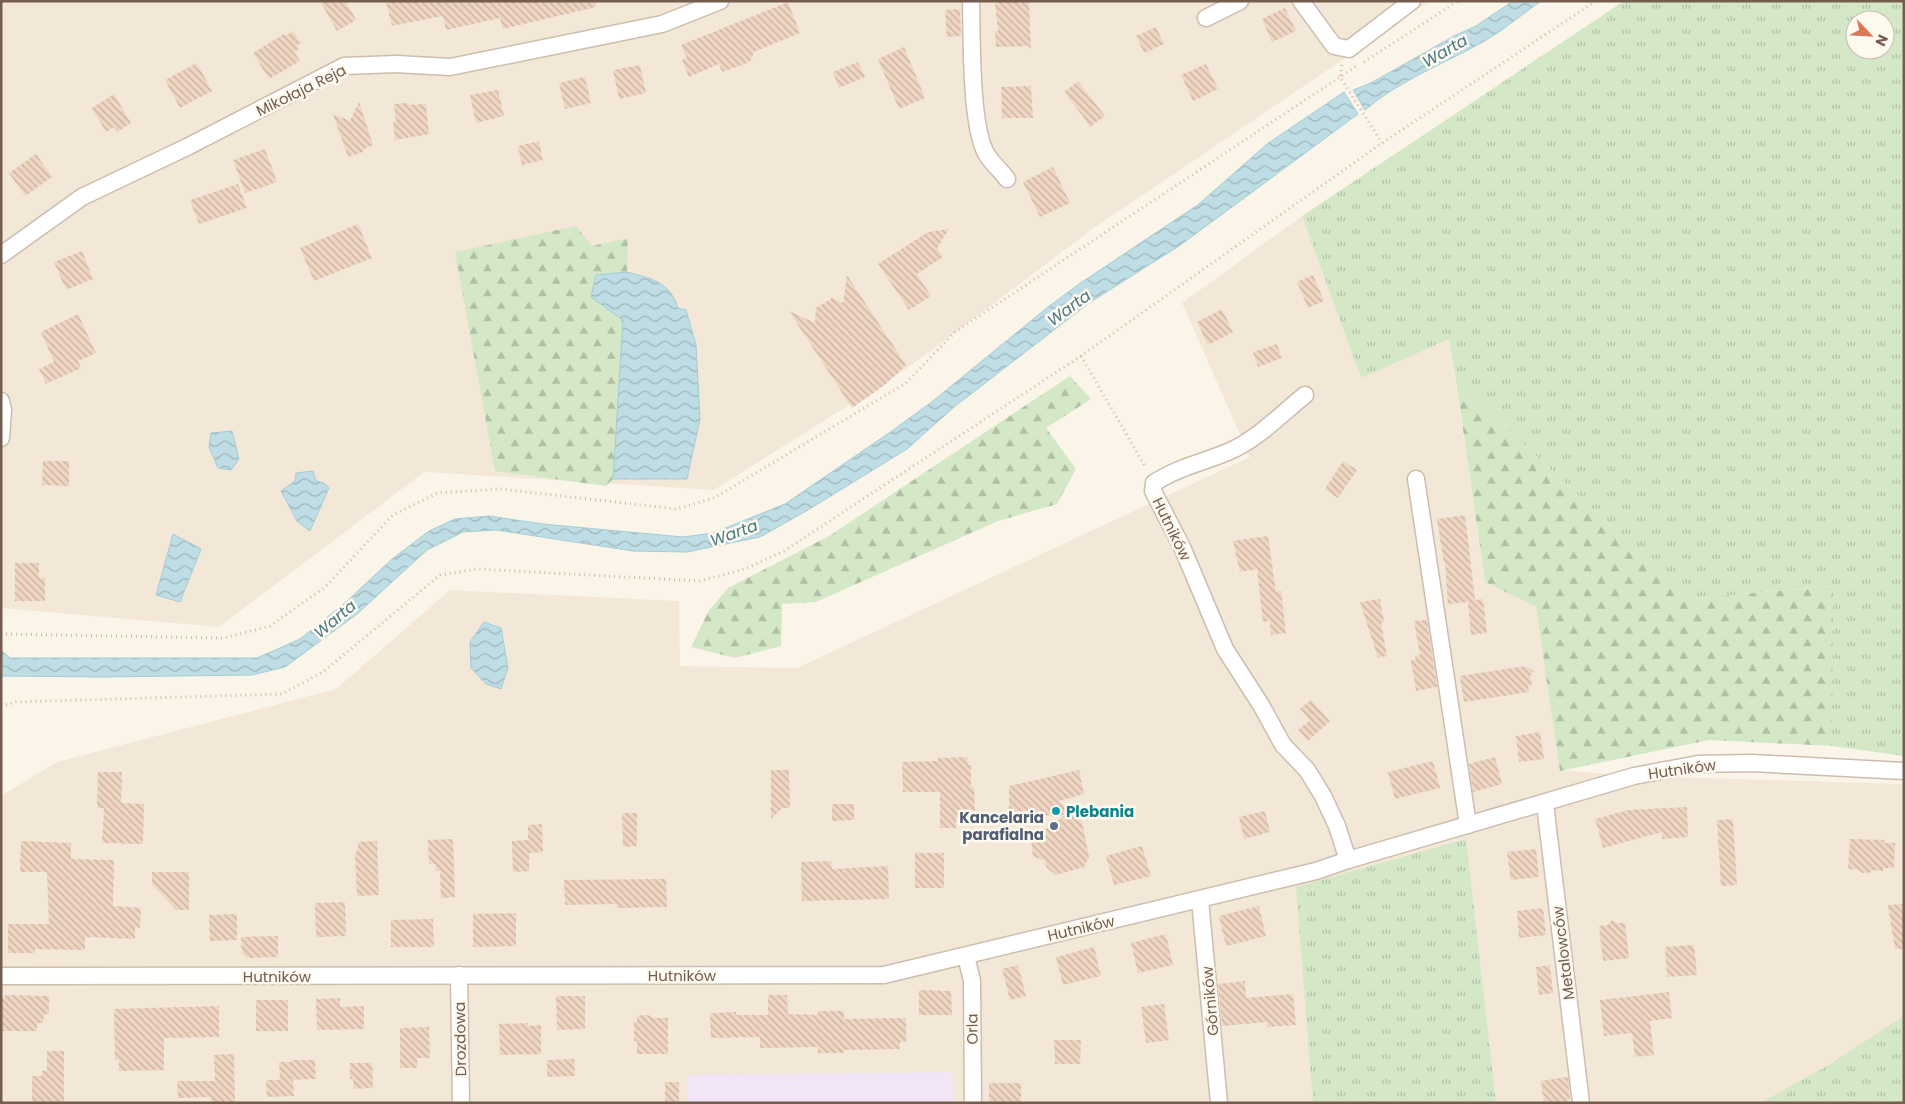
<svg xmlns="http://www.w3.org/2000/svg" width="1905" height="1104" viewBox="0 0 1905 1104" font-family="Poppins,sans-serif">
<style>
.residential{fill:#f3e7d8}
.education{fill:#f2e5f8}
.grass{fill:url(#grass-tufts);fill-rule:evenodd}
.forest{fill:url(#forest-firs)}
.water{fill:url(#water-waves);stroke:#a5ccd5}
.building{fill:url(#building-back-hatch)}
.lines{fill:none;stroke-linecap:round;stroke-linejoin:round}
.street-casing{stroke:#cdbdaf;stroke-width:19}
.path{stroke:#d4b9a5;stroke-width:3;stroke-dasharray:1 4;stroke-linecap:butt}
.street{stroke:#fff;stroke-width:16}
.culture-dot{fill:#0f9aa8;stroke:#fef9ef;stroke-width:2}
.service-dot{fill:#5c6f8a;stroke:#fef9ef;stroke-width:2}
.labels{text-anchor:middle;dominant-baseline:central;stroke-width:5;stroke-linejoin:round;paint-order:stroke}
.street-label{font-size:15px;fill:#745d4e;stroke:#fef9ef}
.culture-label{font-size:15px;font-weight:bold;fill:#0d838f;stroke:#fef9ef;text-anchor:start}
.service-label{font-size:15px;font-weight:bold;fill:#4e5e75;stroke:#fef9ef;text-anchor:end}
.water-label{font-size:16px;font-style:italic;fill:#487a86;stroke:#fef9ef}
</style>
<defs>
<pattern id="grass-tufts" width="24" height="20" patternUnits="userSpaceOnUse" patternTransform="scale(1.25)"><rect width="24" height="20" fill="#d4e8c8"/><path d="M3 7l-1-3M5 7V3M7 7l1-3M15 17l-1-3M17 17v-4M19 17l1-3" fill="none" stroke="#b1bfa5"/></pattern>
<pattern id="forest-firs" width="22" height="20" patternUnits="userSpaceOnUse" patternTransform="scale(1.25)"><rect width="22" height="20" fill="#d4e8c8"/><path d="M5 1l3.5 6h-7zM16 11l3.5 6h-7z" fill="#b1bfa5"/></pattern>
<pattern id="water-waves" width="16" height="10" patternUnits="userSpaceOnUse" patternTransform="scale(1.25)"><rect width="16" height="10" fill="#bedde4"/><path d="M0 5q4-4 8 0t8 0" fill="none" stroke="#9fb6bb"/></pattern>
<pattern id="building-back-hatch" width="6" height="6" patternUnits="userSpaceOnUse" patternTransform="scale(1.25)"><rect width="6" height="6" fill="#efd5c2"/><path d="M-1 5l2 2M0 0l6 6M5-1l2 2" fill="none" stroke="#c6b0a0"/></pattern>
</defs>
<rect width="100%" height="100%" fill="#fbf5e9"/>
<g class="residential">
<polygon points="1,1 1430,1 1091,230 905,370 714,490 424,472 219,627 1,608"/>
<polygon points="1302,216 1361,378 1449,338 1485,582 1536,607 1560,770 1634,776 1904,784 1904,1103 1,1103 1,796 57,762 336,689 450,590 679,601 680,666 797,668 1250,457 1182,303"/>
</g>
<polygon class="education" points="952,1072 953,1103 688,1103 688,1075"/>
<g class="grass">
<path d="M1624,1H1904V756L1832,746V586L1689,599L1456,381L1449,339L1361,378L1302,216ZM1855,20H1885V50H1855Z"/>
<polygon points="1466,839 1496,1103 1313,1103 1296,887"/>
<polygon points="1904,1016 1904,1103 1760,1103 1827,1066"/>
</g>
<g class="forest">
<polygon points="576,226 592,246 628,238 627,272 596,275 623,319 613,479 606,486 495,471 455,252"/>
<polygon points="1070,376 1091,399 1046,428 1076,469 1057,504 998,521 816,602 782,604 781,646 735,658 691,647 709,610 728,588 829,536"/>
<polygon points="1456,381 1689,599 1833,586 1832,746 1709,740 1560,771 1536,607 1485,582"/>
</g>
<g class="water">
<path d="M1513,1H1541C1524,13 1506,28 1488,39C1447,63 1401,79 1365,110L1353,90L1371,83L1454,36L1476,26Z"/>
<polygon points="1344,92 1358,114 1179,246 1089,303 954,407 907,449 808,510 760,537 687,552 633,551 496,530 463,532 427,550 357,614 285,667 252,675 102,677 1,676 1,650 10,658 257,658 300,639 345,603 392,559 429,531 455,519 489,516 543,524 683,537 713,533 785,504 889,433 933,401 1048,307 1079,284 1199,204 1267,144"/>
<path d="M627,272C652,279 669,281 678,308L686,310L696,345L700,419L687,479H613L623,320L591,297L596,275Z"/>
<polygon points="232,431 239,459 231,470 218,468 209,447 211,433"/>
<polygon points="313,471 316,481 324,483 329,488 310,531 297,521 281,491 295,481 296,473"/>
<polygon points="173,534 201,549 180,602 156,595"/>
<polygon points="484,622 501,628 508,668 501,689 486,684 471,668 470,642"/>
</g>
<g class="building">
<polygon points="320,1 346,1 356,20 337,31"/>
<polygon points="386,1 595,1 596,7 503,29 500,18 446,30 443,16 392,26"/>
<polygon points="995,1 1029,1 1031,49 1028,46 996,47 995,31 998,31"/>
<polygon points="788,2 800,33 754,52 750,62 722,72 719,64 689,77 682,60 687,58 681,45"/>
<polygon points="1285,8 1296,31 1272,42 1262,19"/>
<polygon points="960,9 961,36 947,37 945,10"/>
<polygon points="1156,27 1164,44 1144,53 1136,36"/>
<polygon points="293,31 301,43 297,45 299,49 294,52 300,61 269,79 253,53 284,34 285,36"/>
<polygon points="904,47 925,98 899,109 878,59"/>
<polygon points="858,62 865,77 839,88 833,72"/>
<polygon points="197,63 212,91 180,108 165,80"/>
<polygon points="1206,64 1218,89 1193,101 1181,75"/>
<polygon points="640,65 646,93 619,99 613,70"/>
<polygon points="585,77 591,103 565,109 559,83"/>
<polygon points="1078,81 1105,116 1090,127 1082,115 1083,114 1081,114 1064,92"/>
<polygon points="1031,86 1033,118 1002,118 1001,87"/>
<polygon points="498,90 504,116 476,123 470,95"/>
<polygon points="114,94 131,123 117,132 114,127 106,132 92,108"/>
<polygon points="359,102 373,145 364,149 363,152 348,157 333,114 350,121"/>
<polygon points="408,103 409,105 426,104 429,134 395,140 393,122 396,122 394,104"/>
<polygon points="539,141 543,160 522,165 518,146"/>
<polygon points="265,149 277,182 245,193 233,160"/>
<polygon points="36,154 52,177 25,196 9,173"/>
<polygon points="1053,167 1070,203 1040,217 1023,182"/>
<polygon points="238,184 247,208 199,224 190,200"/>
<polygon points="358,224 372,258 314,281 300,248"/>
<polygon points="949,229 937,248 943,257 917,274 931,296 909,310 878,264 928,232"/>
<polygon points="82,251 93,279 66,290 54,262"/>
<polygon points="847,275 906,365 886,384 852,408 789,311 815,323 816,308 832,298 843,303"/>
<polygon points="1313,275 1324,301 1308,308 1297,282"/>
<polygon points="1222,309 1233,332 1208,345 1197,322"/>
<polygon points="78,314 96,353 78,361 81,368 46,384 39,369 54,362 41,332"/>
<polygon points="1277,344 1282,358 1258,367 1253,352"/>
<polygon points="43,461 69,461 69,486 42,485"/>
<polygon points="1343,461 1357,470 1338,498 1325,489"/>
<polygon points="1465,515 1475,600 1483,599 1487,633 1471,635 1468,602 1448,604 1445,563 1444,563 1437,519"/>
<polygon points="1268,536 1276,592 1281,591 1286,633 1271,635 1270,621 1263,622 1257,569 1240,572 1233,541"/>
<polygon points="15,563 39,563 39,578 45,578 45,601 15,601"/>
<polygon points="1380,599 1384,622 1381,623 1387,656 1378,658 1360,602"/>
<polygon points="1427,620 1437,687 1416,691 1411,660 1416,660 1415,656 1420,655 1414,621"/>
<polygon points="1525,666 1534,671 1530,676 1532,685 1528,686 1529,692 1464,702 1460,676"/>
<polygon points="1311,700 1330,721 1308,741 1298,730 1310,720 1300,709"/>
<polygon points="1540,732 1544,759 1519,762 1516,736"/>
<polygon points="967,757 968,765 971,765 971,787 974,787 975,812 963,812 964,816 956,817 956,828 940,828 940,792 903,792 902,762 938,761 938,758"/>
<polygon points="1495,757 1502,784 1473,792 1469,764"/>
<polygon points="1433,761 1440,788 1395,799 1388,772"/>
<polygon points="771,770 789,770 790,808 782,808 771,819"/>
<polygon points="1079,770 1084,794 1059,801 1082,822 1089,857 1084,867 1056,875 1046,867 1045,861 1033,856 1031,840 1065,815 1009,816 1009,786"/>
<polygon points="98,772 122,772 121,803 144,804 143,844 102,843 104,808 97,808"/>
<polygon points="832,804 854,804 854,820 832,821"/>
<polygon points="1687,807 1688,837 1662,839 1662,832 1603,848 1595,819 1629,810"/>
<polygon points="1265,811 1270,832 1244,839 1239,817"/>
<polygon points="622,813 637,813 637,846 623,847"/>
<polygon points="1733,819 1737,885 1721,886 1717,820"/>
<polygon points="542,824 543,852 529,853 529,871 513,872 512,841 528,840 528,825"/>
<polygon points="453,839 455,897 441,898 440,871 436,871 436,864 429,864 428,840"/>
<polygon points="1850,839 1884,840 1884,843 1895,843 1894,868 1883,868 1883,871 1873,870 1869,873 1862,873 1859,870 1848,869"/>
<polygon points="21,841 71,843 71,859 114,860 113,906 141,908 140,928 135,927 135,939 85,937 85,950 35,949 35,953 8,953 8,924 49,924 47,872 20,872"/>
<polygon points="377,841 379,895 357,896 355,853 358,849 358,842"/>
<polygon points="1142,846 1151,876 1114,885 1106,856"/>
<polygon points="1536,849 1539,877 1511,880 1507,852"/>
<rect x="915" y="853" width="29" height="35"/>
<polygon points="831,861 832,869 888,866 889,899 802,901 801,862"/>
<polygon points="152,872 189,872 189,910 176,910 152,884"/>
<polygon points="666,879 667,907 617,908 617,904 565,905 564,880"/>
<polygon points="345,902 346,936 316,937 315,903"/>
<polygon points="1904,904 1904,949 1895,949 1888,905"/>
<polygon points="1259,906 1266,936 1226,946 1219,916"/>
<polygon points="1543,908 1546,935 1519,938 1517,911"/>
<polygon points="516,913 516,946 473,947 473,914"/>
<polygon points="237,914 237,940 210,941 209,915"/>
<polygon points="433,919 434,947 391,947 391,920"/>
<polygon points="1612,920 1617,923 1625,923 1629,958 1603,961 1599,926 1608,925"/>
<polygon points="1166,934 1173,965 1138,973 1131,943"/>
<polygon points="278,936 278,957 247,958 242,953 241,937"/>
<polygon points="1694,945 1697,975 1667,977 1665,947"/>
<polygon points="1094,947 1101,976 1063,985 1056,957"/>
<polygon points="1018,965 1026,996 1010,1000 1002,969"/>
<polygon points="1550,965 1553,993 1539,995 1536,967"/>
<polygon points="1245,981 1246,998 1293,994 1296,1025 1267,1027 1267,1022 1222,1026 1218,984"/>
<polygon points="919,990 951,991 952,1015 919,1015"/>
<polygon points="1669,992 1672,1018 1650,1021 1654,1055 1635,1057 1632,1033 1604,1036 1600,1000"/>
<polygon points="6,995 49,996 49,1014 44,1014 43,1023 37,1023 37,1031 1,1031 1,1000"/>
<polygon points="768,995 787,995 788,1014 818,1015 818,1011 844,1011 844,1019 906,1018 906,1042 900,1042 900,1049 844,1050 844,1053 818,1053 818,1047 760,1048 760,1037 711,1038 710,1013 736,1012 736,1015 768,1015"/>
<polygon points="556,996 585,996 585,1029 557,1030"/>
<polygon points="340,998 340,1007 364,1006 364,1029 317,1030 316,999"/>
<rect x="256" y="1000" width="32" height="31"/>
<polygon points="1164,1004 1169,1040 1146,1043 1141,1007"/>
<polygon points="219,1006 219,1037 164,1038 164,1070 119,1071 119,1060 115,1060 114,1009"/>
<polygon points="642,1015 648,1015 653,1018 668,1018 668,1054 637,1054 637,1041 634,1041 634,1022 637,1022 637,1017"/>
<polygon points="528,1023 528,1026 541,1025 541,1054 500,1055 499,1024"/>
<polygon points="429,1027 430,1058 417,1058 417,1068 400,1068 400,1028"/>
<polygon points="1054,1040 1081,1040 1080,1064 1055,1064"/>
<polygon points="47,1051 64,1051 64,1102 32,1102 32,1076 42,1076 42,1071 47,1071"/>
<polygon points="234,1054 235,1103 211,1103 211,1097 178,1098 177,1081 215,1081 214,1055"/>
<polygon points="574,1059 575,1076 547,1077 547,1060"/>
<polygon points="291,1060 315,1060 316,1079 280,1080 279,1062 291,1062"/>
<polygon points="350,1063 372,1063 373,1088 354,1089 353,1079 350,1079"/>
<polygon points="1568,1077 1570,1099 1567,1100 1567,1103 1544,1103 1541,1081"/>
<polygon points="266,1080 293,1080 294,1096 267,1097"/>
<rect x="665" y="1082" width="14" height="21"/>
<rect x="989" y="1083" width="32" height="19"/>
</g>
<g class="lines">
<g class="street-casing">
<g id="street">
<path d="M971,1C972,36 970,128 987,155C993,164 1001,171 1007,179"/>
<polyline points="1301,1 1334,46 1349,49 1412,1"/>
<polyline points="1206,18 1240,1"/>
<polyline points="1,255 82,197 187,147 344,66 396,64 450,67 662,24 720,1"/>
<path d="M1305,395C1281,414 1258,439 1230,451C1205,462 1178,467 1154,483L1153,491L1182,547L1225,649L1261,705L1283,745L1307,770L1323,796L1337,826L1348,860"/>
<polyline points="1,401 3,410 1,438"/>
<polyline points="1416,479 1468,825"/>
<polyline points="1545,804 1581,1103"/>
<polyline points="1200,900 1219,1103"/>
<polyline points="966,956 972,981 973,1103"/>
<polyline points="459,975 461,1103"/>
<polyline points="1,976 884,975 1316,871 1348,860 1634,776 1698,764 1752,763 1904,771"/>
</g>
</g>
<g class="path">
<polyline points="1364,62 1458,1"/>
<polyline points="1342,65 1340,77 1382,143"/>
<polyline points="1081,356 1146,468"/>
<polyline points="1,634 224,638 270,626 325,587 393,515 437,493 501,489 677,509 714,498 906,383 955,332 1358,65"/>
<polyline points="1,706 16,702 282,694 323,672 440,575 478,569 699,581 745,569 784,551 1081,356 1382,143 1596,1"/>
</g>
<use href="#street" class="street"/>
</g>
<circle class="culture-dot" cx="1056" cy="811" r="5"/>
<circle class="service-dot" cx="1054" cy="826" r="5"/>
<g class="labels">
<g class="street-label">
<text transform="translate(301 90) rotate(-26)">Mikołaja Reja</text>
<text transform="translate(1172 529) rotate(64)">Hutników</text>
<text transform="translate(1682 769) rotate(-8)">Hutników</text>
<text transform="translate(1081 928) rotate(-13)">Hutników</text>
<text transform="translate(1563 953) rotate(-97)">Metalowców</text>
<text x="682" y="975">Hutników</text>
<text x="277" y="976">Hutników</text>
<text transform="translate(1210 1001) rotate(-95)">Górników</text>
<text transform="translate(972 1029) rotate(-91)">Orla</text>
<text transform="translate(460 1039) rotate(-91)">Drozdowa</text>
</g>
<g class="culture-label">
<text x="1066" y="811">Plebania</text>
</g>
<g class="service-label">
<text x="1044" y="817">Kancelaria<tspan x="1044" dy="17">parafialna</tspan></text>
</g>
<g class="water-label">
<text transform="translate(1445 51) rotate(-30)">Warta</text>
<text transform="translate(1069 308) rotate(-36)">Warta</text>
<text transform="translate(734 533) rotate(-20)">Warta</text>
<text transform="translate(335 619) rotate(-40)">Warta</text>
</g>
</g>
<rect width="1905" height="1104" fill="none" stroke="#745d4e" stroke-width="5"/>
<g transform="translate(1870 35) rotate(115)"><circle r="24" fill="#fef9ef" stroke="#c7bbaf"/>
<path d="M0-4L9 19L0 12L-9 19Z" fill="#dd7856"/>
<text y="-8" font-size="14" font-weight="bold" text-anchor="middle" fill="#745d4e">N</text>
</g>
</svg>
